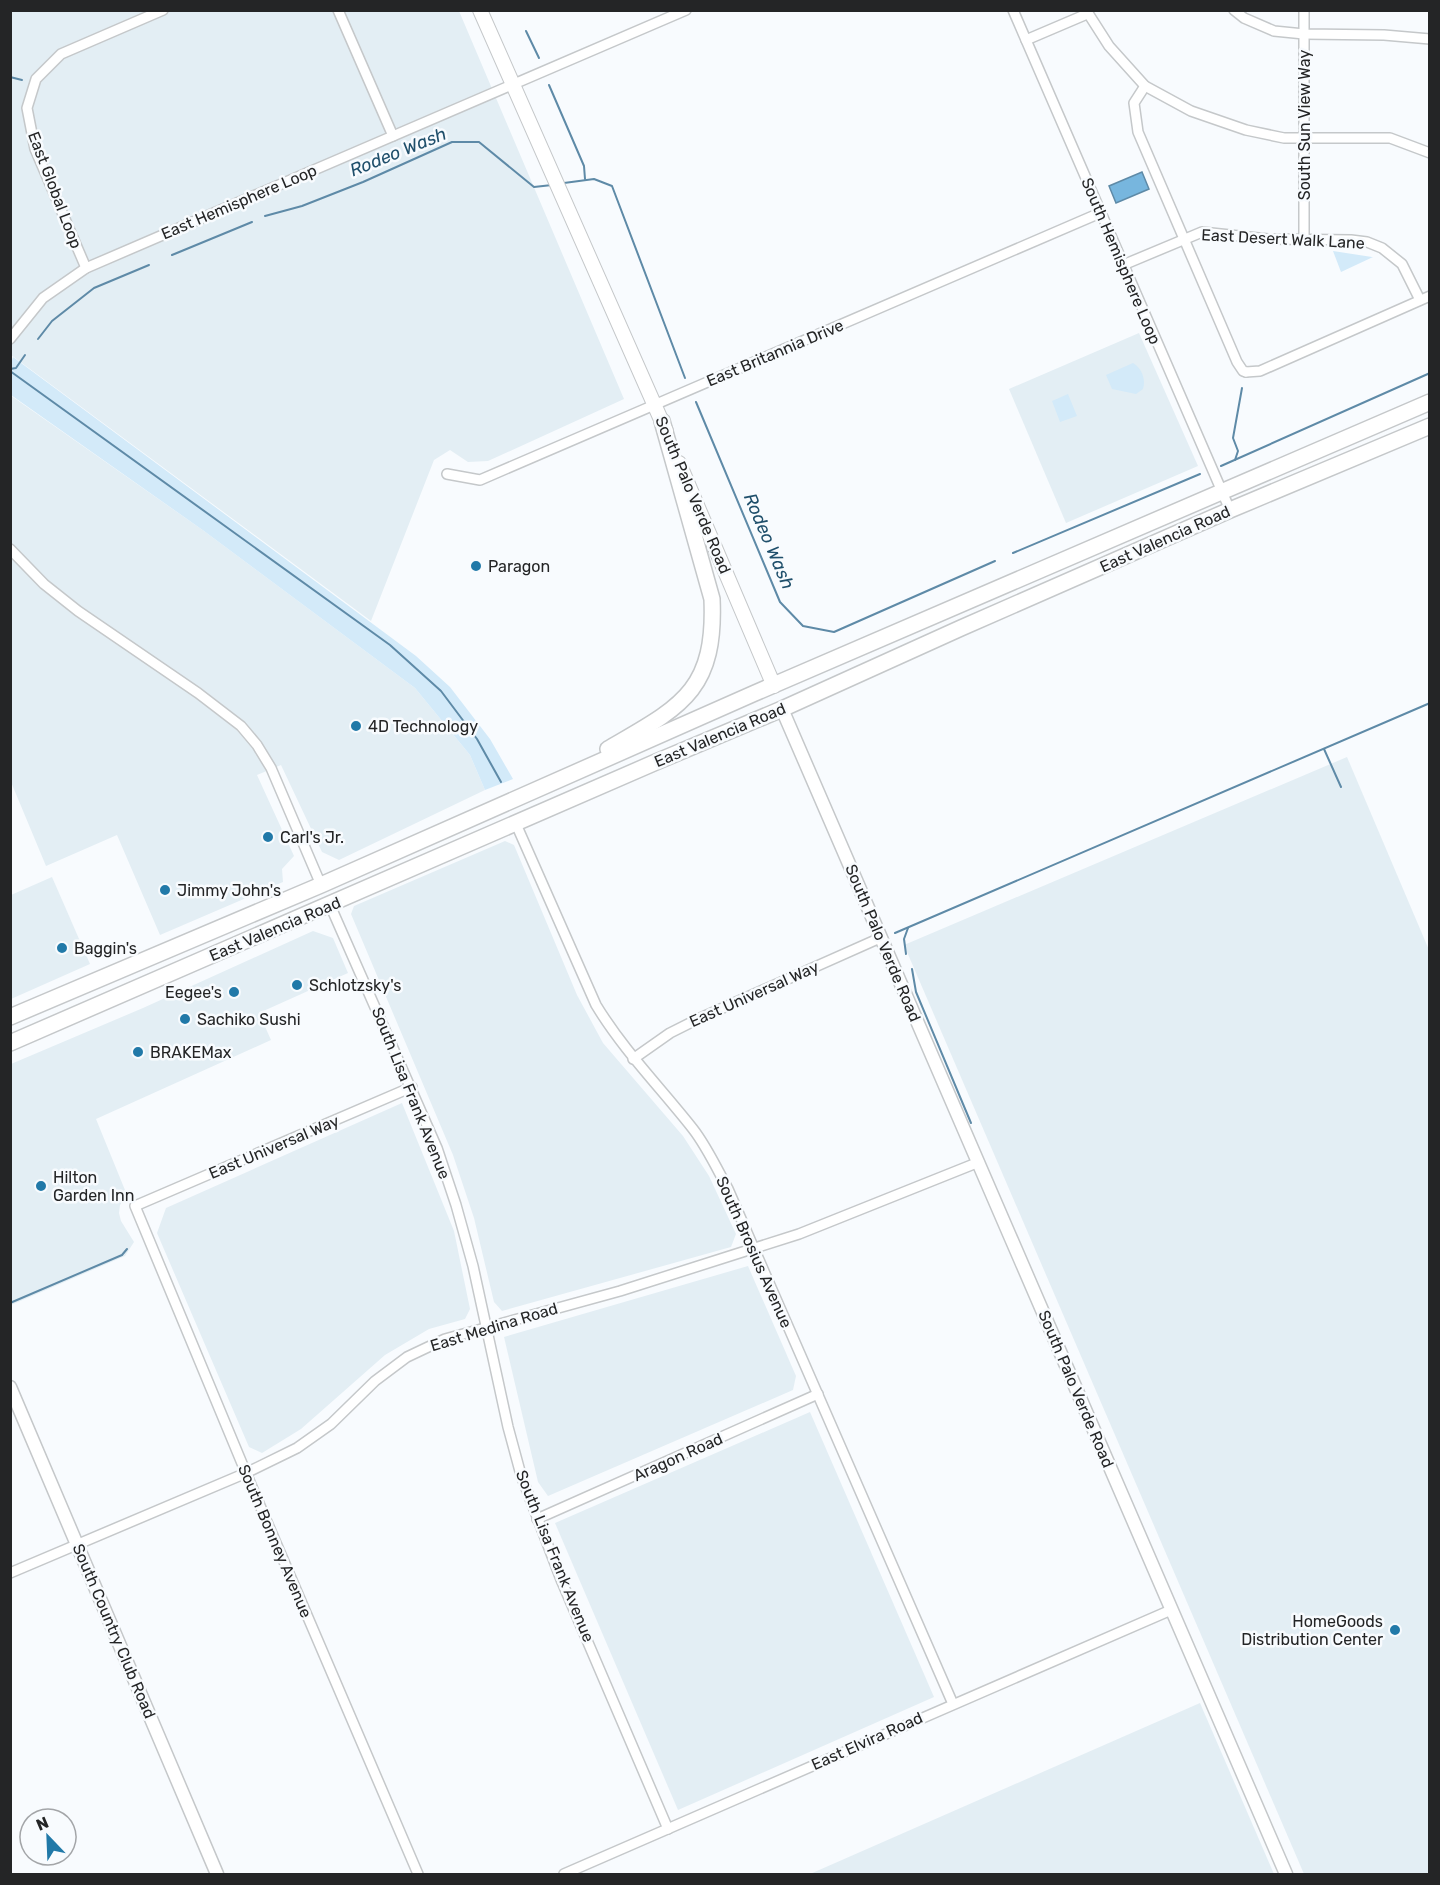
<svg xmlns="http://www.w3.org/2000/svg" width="1440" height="1885" viewBox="0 0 1440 1885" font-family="Rubik,sans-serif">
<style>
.built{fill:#e3eef4}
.green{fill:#d3eaf9}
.water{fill:#77b6de;stroke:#5e8aa7;stroke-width:1.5}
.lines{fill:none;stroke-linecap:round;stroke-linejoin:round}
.stream{stroke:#5e8aa7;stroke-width:2}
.minor-casing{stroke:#c5c8ca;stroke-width:12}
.tertiary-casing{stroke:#c5c8ca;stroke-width:15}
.secondary-casing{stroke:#c5c8ca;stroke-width:16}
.primary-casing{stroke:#c5c8ca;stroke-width:18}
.minor{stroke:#fff;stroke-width:9}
.tertiary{stroke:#fff;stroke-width:12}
.secondary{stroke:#fff;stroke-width:14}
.primary{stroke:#fff;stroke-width:15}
.poi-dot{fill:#2179a8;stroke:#f8fbfe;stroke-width:2}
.labels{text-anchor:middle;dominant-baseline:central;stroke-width:5;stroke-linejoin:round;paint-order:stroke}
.street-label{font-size:16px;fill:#242526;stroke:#f8fbfe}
.poi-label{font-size:16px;fill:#242526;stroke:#f8fbfe;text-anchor:start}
.water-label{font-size:18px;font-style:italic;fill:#1f4f6b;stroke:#f8fbfe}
</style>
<rect width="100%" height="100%" fill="#f8fbfe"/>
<g class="built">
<polygon points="11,11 459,11 624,399 488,461 468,462 450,450 434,460 371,621 11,355"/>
<polygon points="1139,333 1198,466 1066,523 1009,389"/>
<polygon points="10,395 204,531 415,688 470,755 485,790 339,860 322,852 281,765 257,775 294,856 282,869 283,882 160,935 117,835 46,866 11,782"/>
<polygon points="1347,757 1429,950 1429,1874 1304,1874 904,945"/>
<polygon points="505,841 514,845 577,995 603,1043 683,1136 709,1176 736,1234 731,1247 502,1311 494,1302 474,1218 453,1155 351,914 354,906"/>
<polygon points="52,877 90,964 11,999 11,895"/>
<polygon points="313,931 333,938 348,973 259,1013 271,1040 96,1119 127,1195 120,1205 119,1213 121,1221 134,1242 125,1256 11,1305 11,1064 143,1008"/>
<polygon points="402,1103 454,1231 470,1309 465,1319 429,1329 385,1355 301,1429 262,1453 249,1447 157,1233 166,1208"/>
<polygon points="748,1266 796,1376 793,1390 548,1496 538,1482 504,1337"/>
<polygon points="810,1412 934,1697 678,1810 555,1523"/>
<polygon points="1200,1703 1274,1874 810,1874"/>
</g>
<g class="green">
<polygon points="1333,251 1372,257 1373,257 1341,272"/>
<polygon points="13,357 416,656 450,687 490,739 513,779 485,790 470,755 415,688 204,531 11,395 11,363"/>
<path d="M1133,363C1142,368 1146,380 1143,389L1136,394L1112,389L1106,375Z"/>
<polygon points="1068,394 1077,416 1060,422 1052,401"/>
</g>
<polygon class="water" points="1142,172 1149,189 1116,203 1109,186"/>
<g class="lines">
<g class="stream">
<polyline points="526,31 539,58"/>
<polyline points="10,77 22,80"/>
<polyline points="549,85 584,166 585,179"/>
<polyline points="564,183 594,179 612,186 685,378"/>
<polyline points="265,216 302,206 363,182 452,142 479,142 534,187 552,185"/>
<polyline points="172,255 252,222"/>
<polyline points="38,339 52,321 94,288 149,265"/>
<polyline points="10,369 16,368 25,355"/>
<polyline points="10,371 390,645 441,691 477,739 501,782"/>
<polyline points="696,402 780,602 803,626 834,632 995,561"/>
<polyline points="1235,460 1238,451 1233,438 1242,388"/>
<polyline points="1221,466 1430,373"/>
<polyline points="1013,553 1200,474"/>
<polyline points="1324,749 1341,787"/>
<polyline points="895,933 1430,703"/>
<polyline points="906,954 904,939 908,928"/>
<polyline points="912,969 916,992 971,1123"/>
<polyline points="10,1303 122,1255 127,1249"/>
</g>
<g class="minor-casing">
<g id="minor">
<polyline points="338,10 393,136"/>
<polyline points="1013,10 1230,510"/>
<polyline points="1086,10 1109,46 1145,86 1191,111 1246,130 1284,138 1390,138 1430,153"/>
<polyline points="1234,10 1244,18 1274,31 1304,34 1384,35 1430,39"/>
<polyline points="1026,40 1087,14"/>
<polyline points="1145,86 1134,103 1138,132 1237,362 1243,371 1246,372"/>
<polyline points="1304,239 1304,10"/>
<polyline points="1123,265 1202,232 1268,239 1351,240 1367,242 1382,248 1402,264 1420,300"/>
<polyline points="86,268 35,149 27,108 36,79 61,54 163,10"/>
<polyline points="10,339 43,298 86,268 686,10"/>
<polyline points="1246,372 1260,371 1430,296"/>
<polyline points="447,474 480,480 1100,213"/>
<polyline points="10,549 44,584 78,611 198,693 241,726 257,745 271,768 321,885"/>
<path d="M516,824L596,1005C624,1051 660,1087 693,1129C707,1147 717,1169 728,1189L953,1704"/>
<polyline points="330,905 437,1148 456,1205 473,1266 508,1427 521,1475 562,1582 668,1829"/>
<polyline points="633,1059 670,1033 698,1019 880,938"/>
<polyline points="412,1087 135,1206 246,1473 418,1874"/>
<polyline points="537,1519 818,1394"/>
<polyline points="10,1573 246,1473 297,1448 331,1424 375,1381 407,1357 445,1339 620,1291 799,1234 979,1162"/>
<polyline points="564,1874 1171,1610"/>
</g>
</g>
<g class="tertiary-casing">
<g id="tertiary">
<polyline points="782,709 1286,1874"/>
<polyline points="10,1387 217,1874"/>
</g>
</g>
<g class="secondary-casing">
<g id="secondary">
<polyline points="480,10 666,431"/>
<polyline points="679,463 774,686"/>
</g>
</g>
<g class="primary-casing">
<g id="primary">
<path d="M608,749C680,707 716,692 712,599L662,421"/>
<polyline points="10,1017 321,885 755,693 1430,402"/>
<polyline points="10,1043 656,762 782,709 961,628 1230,510 1430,426"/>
</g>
</g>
<use href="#minor" class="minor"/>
<use href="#tertiary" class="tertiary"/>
<use href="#secondary" class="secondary"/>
<use href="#primary" class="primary"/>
</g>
<g class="poi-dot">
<circle cx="476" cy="566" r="6"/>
<circle cx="356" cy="726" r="6"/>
<circle cx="268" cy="837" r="6"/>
<circle cx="165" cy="890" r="6"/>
<circle cx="62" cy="948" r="6"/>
<circle cx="297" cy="985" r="6"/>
<circle cx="234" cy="992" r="6"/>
<circle cx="185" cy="1019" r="6"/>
<circle cx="138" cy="1052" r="6"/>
<circle cx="41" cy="1186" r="6"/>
<circle cx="1395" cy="1630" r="6"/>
</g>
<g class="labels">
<g class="street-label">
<text transform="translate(1304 125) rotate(-90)">South Sun View Way</text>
<text transform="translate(55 190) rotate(69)">East Global Loop</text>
<text transform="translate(239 202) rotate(-23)">East Hemisphere Loop</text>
<text transform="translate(1283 239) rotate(3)">East Desert Walk Lane</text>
<text transform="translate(1121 261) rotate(67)">South Hemisphere Loop</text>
<text transform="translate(775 353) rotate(-23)">East Britannia Drive</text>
<text transform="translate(693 495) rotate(67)">South Palo Verde Road</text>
<text transform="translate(1165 539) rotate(-24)">East Valencia Road</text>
<text transform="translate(720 735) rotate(-23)">East Valencia Road</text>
<text transform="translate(275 929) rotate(-23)">East Valencia Road</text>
<text transform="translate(883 943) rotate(67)">South Palo Verde Road</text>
<text transform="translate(754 994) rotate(-24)">East Universal Way</text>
<text transform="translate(411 1093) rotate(68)">South Lisa Frank Avenue</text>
<text transform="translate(274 1147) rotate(-23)">East Universal Way</text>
<text transform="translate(754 1252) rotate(66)">South Brosius Avenue</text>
<text transform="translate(494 1327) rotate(-17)">East Medina Road</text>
<text transform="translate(1076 1389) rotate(67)">South Palo Verde Road</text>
<text transform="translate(678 1457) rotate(-24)">Aragon Road</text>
<text transform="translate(275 1541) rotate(67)">South Bonney Avenue</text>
<text transform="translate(555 1556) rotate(68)">South Lisa Frank Avenue</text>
<text transform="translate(114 1631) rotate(67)">South Country Club Road</text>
<text transform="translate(867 1741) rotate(-24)">East Elvira Road</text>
</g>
<g class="poi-label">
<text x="488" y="566">Paragon</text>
<text x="368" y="726">4D Technology</text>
<text x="280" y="837">Carl's Jr.</text>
<text x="177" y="890">Jimmy John's</text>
<text x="74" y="948">Baggin's</text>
<text x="309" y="985">Schlotzsky's</text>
<text x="222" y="992" text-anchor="end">Eegee's</text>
<text x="197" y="1019">Sachiko Sushi</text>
<text x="150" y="1052">BRAKEMax</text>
<text x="53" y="1177">Hilton<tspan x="53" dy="18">Garden Inn</tspan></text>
<text x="1383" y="1621" text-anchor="end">HomeGoods<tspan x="1383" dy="18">Distribution Center</tspan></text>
</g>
<g class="water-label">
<text transform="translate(398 152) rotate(-22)">Rodeo Wash</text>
<text transform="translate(769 541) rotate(67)">Rodeo Wash</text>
</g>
</g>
<rect width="1440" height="1885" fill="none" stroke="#242526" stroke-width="24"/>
<g transform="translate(48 1837) rotate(337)"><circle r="28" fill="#f8fbfe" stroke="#a3a5a8" stroke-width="1.5"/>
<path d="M0-4.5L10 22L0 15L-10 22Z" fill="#2179a8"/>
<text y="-9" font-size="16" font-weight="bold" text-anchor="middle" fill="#242526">N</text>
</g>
</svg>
